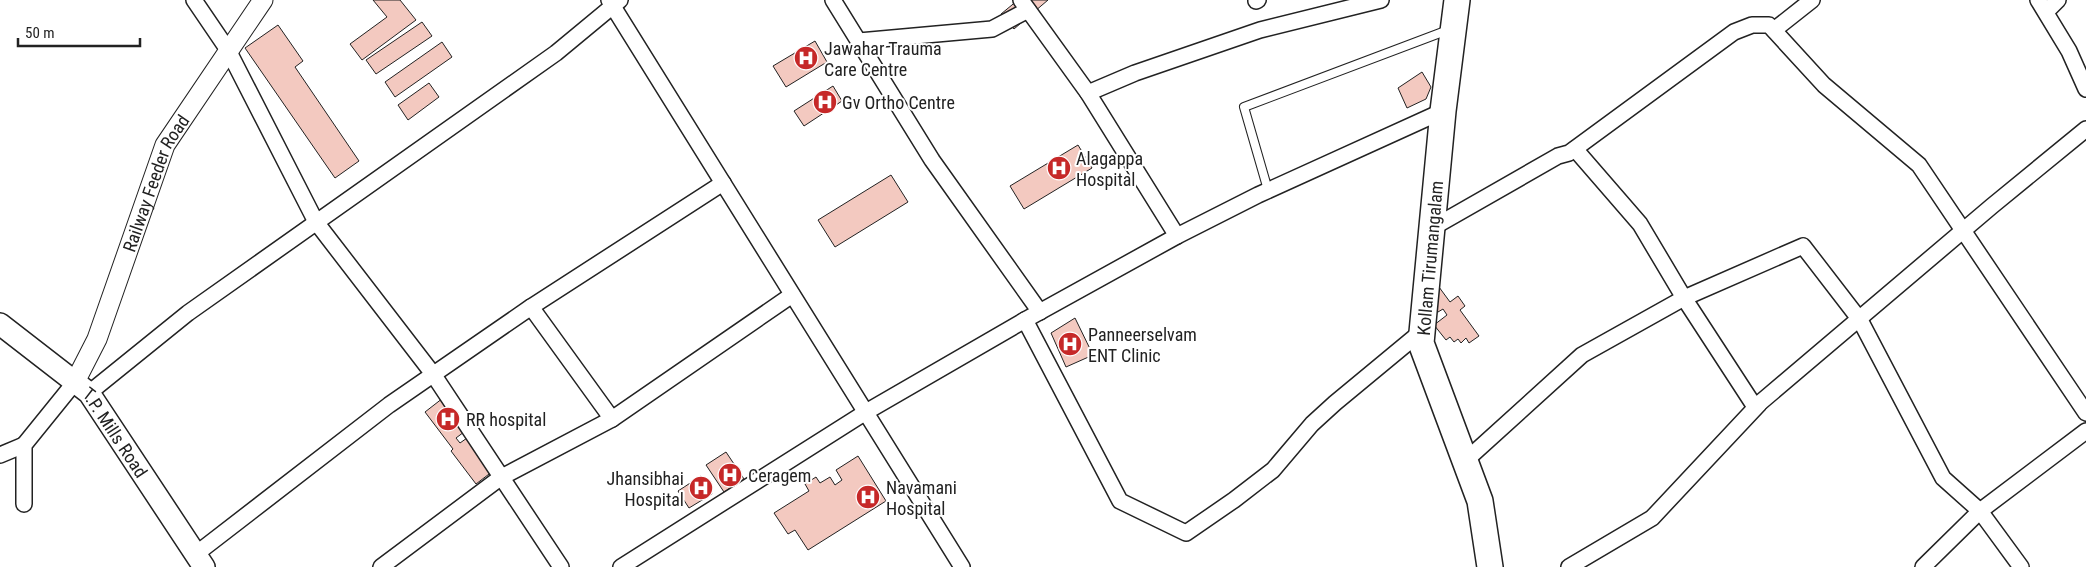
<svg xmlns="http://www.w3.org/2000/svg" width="2086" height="567" viewBox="0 0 2086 567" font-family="'Roboto Condensed',sans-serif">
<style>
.building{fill:#f3c9c0;stroke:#222}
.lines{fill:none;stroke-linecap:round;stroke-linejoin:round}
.service-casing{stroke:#222;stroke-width:10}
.minor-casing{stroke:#222;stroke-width:18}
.tertiary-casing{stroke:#222;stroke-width:21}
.secondary-casing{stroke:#222;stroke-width:24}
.trunk-casing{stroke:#222;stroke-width:28}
.service{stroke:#fff;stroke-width:8}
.minor{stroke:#fff;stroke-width:15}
.tertiary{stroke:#fff;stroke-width:19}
.secondary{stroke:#fff;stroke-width:21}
.trunk{stroke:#fff;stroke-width:25}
.labels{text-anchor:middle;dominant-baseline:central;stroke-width:4;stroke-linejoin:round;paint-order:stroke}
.poi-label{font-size:18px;fill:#222;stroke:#fff;text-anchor:start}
.street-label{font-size:18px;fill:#222;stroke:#fff}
</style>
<rect width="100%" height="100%" fill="#fff"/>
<g class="building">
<polygon points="373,0 400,0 416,20 362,60 350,44 387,17"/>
<polygon points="1018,0 1048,0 1014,29 1001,14"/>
<polygon points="422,22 432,36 376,74 366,60"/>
<polygon points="278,25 303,61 295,67 359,161 335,178 245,48"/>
<polygon points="815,41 827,62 786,87 773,66"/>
<polygon points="442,42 452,57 395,97 385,82"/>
<polygon points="1422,72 1431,87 1426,99 1407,108 1398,88"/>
<polygon points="429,83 439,97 408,120 398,105"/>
<polygon points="833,86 842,101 804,126 794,111"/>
<polygon points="1078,145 1092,168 1024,209 1010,186"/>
<polygon points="891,175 908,202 835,247 818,220"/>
<polygon points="1439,287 1450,302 1458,296 1465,306 1460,310 1479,336 1469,343 1466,338 1461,343 1458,339 1454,342 1450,337 1446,340 1434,325 1447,315 1443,309 1438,312 1427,296"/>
<polygon points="1075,318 1093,355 1066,367 1051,333"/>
<polygon points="443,398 468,429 456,438 460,443 467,438 493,471 476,484 451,451 453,449 425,412"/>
<polygon points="726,452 744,479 724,492 706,465"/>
<polygon points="858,456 886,501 808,550 795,530 788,534 774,513 809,491 805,484 816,477 820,483 830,477 835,485 842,480 836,470"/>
<polygon points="701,476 712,494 689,508 678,491"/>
</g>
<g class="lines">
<g class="service-casing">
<polyline id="service" points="1268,190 1244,107 1448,30"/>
</g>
<g class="minor-casing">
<g id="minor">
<polyline points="194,0 228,50 316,222 433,374 561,567"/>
<polyline points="609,0 962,567"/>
<polyline points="833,0 932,160 1040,312"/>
<polyline points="1021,0 1088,93 1177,236"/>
<polyline points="2038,0 2069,51 2086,89"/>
<polyline points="1256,1 1258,0"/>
<polyline points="2046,12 2058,0"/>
<polyline points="1774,30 1812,0"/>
<polyline points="859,41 992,29 1028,10"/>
<polyline points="1088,93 1135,73 1260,30 1381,0"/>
<polyline points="1575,149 1640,224 1684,298 1755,407 1992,206 2086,129"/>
<polyline points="723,183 531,307 612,419 792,295"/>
<polyline points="1432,228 1558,156 1569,153 1734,32 1752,25 1769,25 1824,85 1919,165 2086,413"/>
<polyline points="1025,320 1120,501 1186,533 1234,500 1273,470 1312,424 1335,403 1422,331"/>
<polyline points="89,393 188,313 556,53 620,0"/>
<polyline points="0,455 24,445"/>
<polyline points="1464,462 1582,355 1684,298 1803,246 1860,320 1943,478 1980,511 2021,567"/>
<polyline points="24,504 24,445 75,382"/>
<polyline points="196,554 389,405 531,307"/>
<polyline points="381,567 500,478 612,419"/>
<polyline points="621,567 866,412 1025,320 1177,236 1258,195 1443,111"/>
<polyline points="1569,567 1652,518 1759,404"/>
<polyline points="1923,567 1980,511 2086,431"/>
</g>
</g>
<g class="tertiary-casing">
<g id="tertiary">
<path id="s1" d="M75,382L97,339L165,145L263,0"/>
</g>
</g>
<g class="secondary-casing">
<g id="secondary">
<path id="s2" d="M0,324L89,393L204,567"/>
</g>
</g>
<g class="trunk-casing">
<polyline id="trunk" points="1457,0 1443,111 1421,343 1480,501 1490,567"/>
</g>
<use href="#service" class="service"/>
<use href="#minor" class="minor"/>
<use href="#tertiary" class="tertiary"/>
<use href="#secondary" class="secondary"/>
<use href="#trunk" class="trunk"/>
</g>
<defs>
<g id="hospital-disc" transform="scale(1.25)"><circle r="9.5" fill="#c62828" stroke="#fff"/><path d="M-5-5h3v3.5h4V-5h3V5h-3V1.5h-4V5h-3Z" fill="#fff"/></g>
</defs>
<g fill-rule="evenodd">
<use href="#hospital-disc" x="806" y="58"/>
<use href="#hospital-disc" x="825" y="102"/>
<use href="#hospital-disc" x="1059" y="168"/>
<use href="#hospital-disc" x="1070" y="344"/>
<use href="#hospital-disc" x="448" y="419"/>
<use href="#hospital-disc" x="730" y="475"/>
<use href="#hospital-disc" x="701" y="488"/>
<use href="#hospital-disc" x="868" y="497"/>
</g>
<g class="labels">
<g class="poi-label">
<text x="824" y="48">Jawahar Trauma<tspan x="824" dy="21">Care Centre</tspan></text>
<text x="842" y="102">Gv Ortho Centre</text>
<text x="1076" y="158">Alagappa<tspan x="1076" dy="21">Hospital</tspan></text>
<text x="1088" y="334">Panneerselvam<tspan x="1088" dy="21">ENT Clinic</tspan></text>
<text x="466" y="419">RR hospital</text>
<text x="748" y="475">Ceragem</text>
<text x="684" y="478" text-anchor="end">Jhansibhai<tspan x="684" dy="21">Hospital</tspan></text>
<text x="886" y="487">Navamani<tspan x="886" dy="21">Hospital</tspan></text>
</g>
<g class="street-label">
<text stroke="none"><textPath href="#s1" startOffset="215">Railway Feeder Road</textPath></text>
<text transform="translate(1430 258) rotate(-85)">Kollam Tirumangalam</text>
<text stroke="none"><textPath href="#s2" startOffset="160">T.P. Mills Road</textPath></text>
</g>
</g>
<path d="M18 38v8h122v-8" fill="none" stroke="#222222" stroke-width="2.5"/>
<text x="25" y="38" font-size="15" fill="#222222" stroke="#ffffff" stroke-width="4" paint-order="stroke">50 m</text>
</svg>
